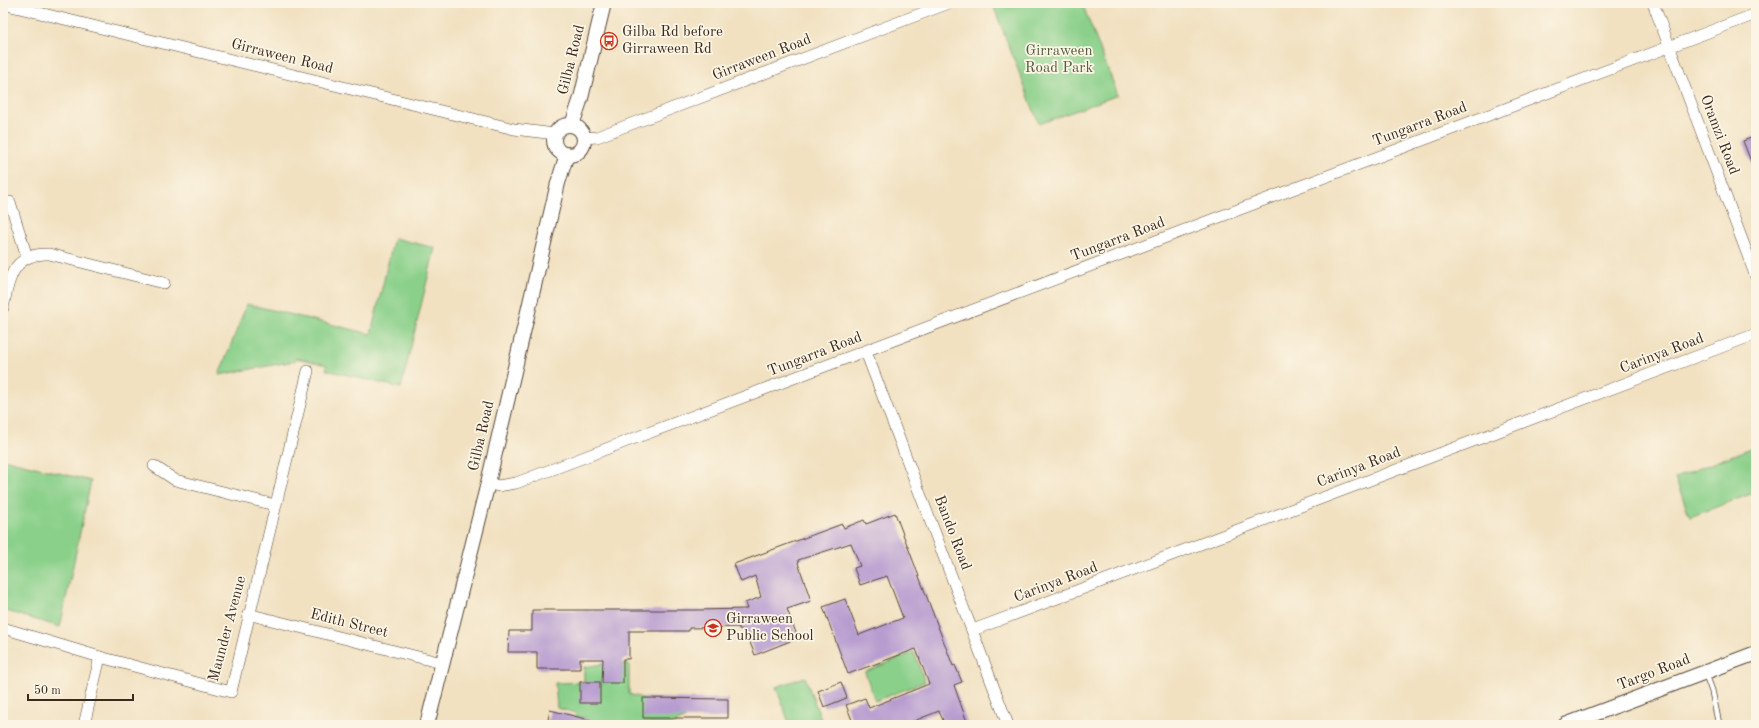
<svg xmlns="http://www.w3.org/2000/svg" width="1759" height="728" viewBox="0 0 1759 728" font-family="'Old Standard TT',serif">
<style>
.green{fill:#8ad08a;stroke:#627d54}
.building{fill:#b79cd0}
.lines{fill:none;stroke-linecap:round;stroke-linejoin:round}
.service-casing{stroke:#564536;stroke-width:7}
.minor-casing{stroke:#564536;stroke-width:12}
.tertiary-casing{stroke:#564536;stroke-width:16}
.service{stroke:#fff;stroke-width:5.5}
.minor{stroke:#fff;stroke-width:11}
.tertiary{stroke:#fff;stroke-width:14}
.labels{text-anchor:middle;dominant-baseline:central;stroke-width:3.5;stroke-linejoin:round;paint-order:stroke}
.poi-label{font-size:15px;fill:#3b2a1e;stroke:#fcf5e5;text-anchor:start}
.park-label{font-size:15px;fill:#535c3e;stroke:#fcf5e5}
.street-label{font-size:15px;fill:#3b2a1e;stroke:#fcf5e5}
</style>
<rect width="100%" height="100%" fill="#fcf5e5"/>
<filter id="ink" filterUnits="userSpaceOnUse"><feTurbulence type="fractalNoise" baseFrequency=".025" numOctaves="2"/><feDisplacementMap in="SourceGraphic" scale="8" xChannelSelector="R" yChannelSelector="G"/><feConvolveMatrix kernelMatrix="1 2 1 2 8 2 1 2 1" color-interpolation-filters="sRGB"/></filter>
<filter id="wash" filterUnits="userSpaceOnUse"><feTurbulence type="fractalNoise" baseFrequency=".012" numOctaves="4" result="noise"/><feDisplacementMap in="SourceGraphic" scale="16" xChannelSelector="R" yChannelSelector="G"/><feGaussianBlur stdDeviation="0.9" result="paint"/><feColorMatrix in="noise" values="0 0 0 0 0 0 0 0 0 0 0 0 0 0 0 0 0 1.4 0 .05"/><feComposite in="paint" operator="in"/></filter>
<g filter="url(#wash)">
<rect width="100%" height="100%" fill="#f1e1c1"/>
<g class="green">
<polygon points="998,3 1082,3 1118,95 1039,124 993,5"/>
<polygon points="394,238 435,248 401,388 326,370 327,365 296,358 295,361 219,375 247,304 371,334"/>
<polygon points="1756,446 1756,492 1690,517 1675,478"/>
<polygon points="3,459 91,481 60,627 3,610"/>
<polygon points="914,652 925,682 875,701 865,672"/>
<polygon points="602,664 629,664 629,694 642,698 686,700 686,718 671,725 583,725 585,718 575,716 576,713 557,708 555,683 584,682 584,667"/>
<polygon points="805,677 823,725 790,725 776,687"/>
</g>
<g id="blocks">
<g class="building">
<polygon points="1756,136 1756,172 1755,172 1743,141"/>
<polygon points="895,513 953,666 955,665 962,682 954,685 968,725 945,725 939,711 904,725 854,725 846,705 865,698 869,708 929,684 916,649 848,674 823,607 845,599 859,635 903,618 887,576 860,585 854,568 860,566 851,543 798,560 799,562 798,563 811,601 787,609 798,638 755,655 745,630 739,629 739,627 689,628 689,631 629,631 629,659 623,659 623,683 602,683 603,659 580,659 580,669 537,669 537,652 508,652 509,631 532,631 532,610 695,610 747,609 745,603 761,597 755,576 741,582 734,564 842,524 844,528 864,520 866,524"/>
<rect x="580" y="682" width="20" height="21"/>
<polygon points="841,682 847,698 824,707 818,691"/>
<polygon points="643,698 728,699 728,718 643,718"/>
<polygon points="550,710 594,721 593,725 547,725"/>
</g>
</g>
</g>
<g filter="url(#ink)">
<use href="#blocks" fill-opacity="0" stroke="#564536" stroke-width="1"/>
<g class="lines">
<g class="service-casing">
<polyline id="service" points="1705,672 1712,691 1719,725"/>
</g>
<g class="minor-casing">
<g id="minor">
<polyline points="1653,3 1756,277"/>
<polyline points="3,4 514,129 555,134"/>
<polyline points="584,138 597,137 610,132 949,3"/>
<polyline points="10,202 27,257"/>
<path d="M3,308C9,279 12,253 49,254L164,283"/>
<polyline points="866,352 1008,725"/>
<polyline points="154,466 175,480 275,505"/>
<polyline points="488,483 498,486 516,483 1756,14"/>
<polyline points="248,614 442,663"/>
<polyline points="3,628 100,657 231,692 308,371"/>
<polyline points="973,630 1756,334"/>
<polyline points="84,725 100,657"/>
</g>
</g>
<g class="tertiary-casing">
<g id="tertiary">
<polyline points="572,125 581,98 604,3"/>
<circle cx="569" cy="140" r="15"/>
<polyline points="427,725 488,483 558,183 567,154"/>
<polyline points="1565,725 1756,653"/>
</g>
</g>
<use href="#service" class="service"/>
<use href="#minor" class="minor"/>
<use href="#tertiary" class="tertiary"/>
</g>
</g>
<defs>
<g id="bus-ring" transform="scale(0.9)"><circle r="9.5" fill="#fcf5e5" stroke="#c8321e" stroke-width="1.5"/><path d="M-5-6H5V4H4V6H2V4H-2V6H-4V4H-5ZM-3.5-4V0h7V-4ZM-3.5 1.2v1.5H-2V1.2ZM2 1.2v1.5H3.5V1.2Z" fill="#c8321e"/></g>
<g id="school-ring" transform="scale(0.9)"><circle r="9.5" fill="#fcf5e5" stroke="#c8321e" stroke-width="1.5"/><path d="M0-5L7-2L0 1L-7-2ZM-4 1L0 2.5L4 1V4Q0 6-4 4Z" fill="#c8321e"/></g>
</defs>
<g fill-rule="evenodd">
<use href="#bus-ring" x="609" y="41"/>
<use href="#school-ring" x="713" y="628"/>
</g>
<g class="labels">
<g class="poi-label">
<text x="622" y="32">Gilba Rd before<tspan x="622" dy="17">Girraween Rd</tspan></text>
<text x="726" y="619">Girraween<tspan x="726" dy="17">Public School</tspan></text>
</g>
<g class="park-label">
<text x="1059" y="51">Girraween<tspan x="1059" dy="17">Road Park</tspan></text>
</g>
<g class="street-label">
<text transform="translate(282 57) rotate(14)">Girraween Road</text>
<text transform="translate(762 58) rotate(-21)">Girraween Road</text>
<text transform="translate(572 60) rotate(-76)">Gilba Road</text>
<text transform="translate(1420 125) rotate(-21)">Tungarra Road</text>
<text transform="translate(1719 135) rotate(69)">Oramzi Road</text>
<text transform="translate(1118 240) rotate(-21)">Tungarra Road</text>
<text transform="translate(1662 354) rotate(-21)">Carinya Road</text>
<text transform="translate(815 355) rotate(-21)">Tungarra Road</text>
<text transform="translate(482 436) rotate(-77)">Gilba Road</text>
<text transform="translate(1359 468) rotate(-21)">Carinya Road</text>
<text transform="translate(952 533) rotate(69)">Bando Road</text>
<text transform="translate(1056 583) rotate(-21)">Carinya Road</text>
<text transform="translate(349 624) rotate(14)">Edith Street</text>
<text transform="translate(228 629) rotate(-75)">Maunder Avenue</text>
<text transform="translate(1654 673) rotate(-21)">Targo Road</text>
</g>
</g>
<rect width="1759" height="728" fill="none" stroke="#fcf5e5" stroke-width="16"/>
<path d="M28 694v6h105v-6" fill="none" stroke="#3b2a1e" stroke-width="2"/>
<text x="34" y="694" font-size="12" fill="#3b2a1e" stroke="#fcf5e5" stroke-width="3" paint-order="stroke">50 m</text>
</svg>
